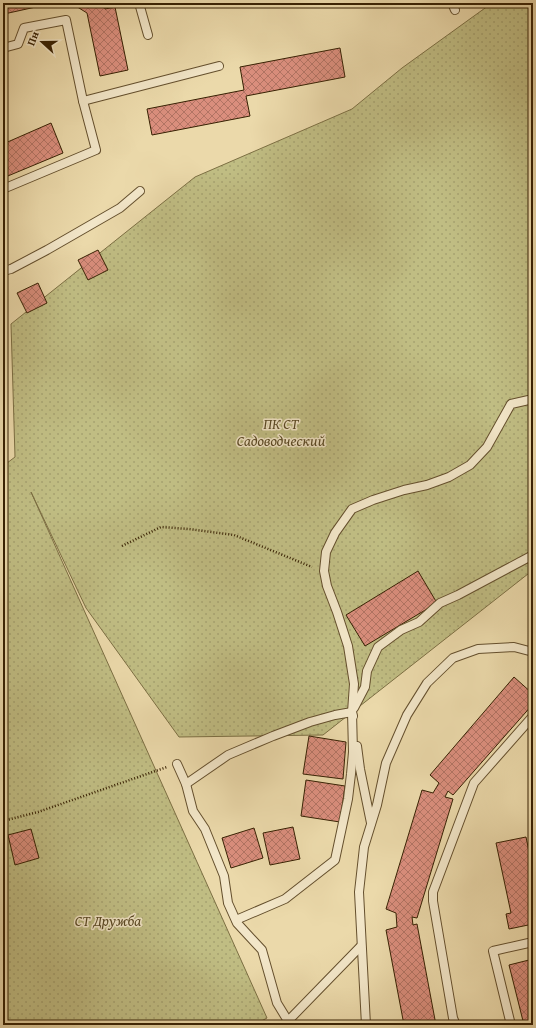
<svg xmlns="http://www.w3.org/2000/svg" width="536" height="1028" viewBox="0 0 536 1028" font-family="'Gentium Book Plus',serif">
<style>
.garden{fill:url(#garden-dots);stroke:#7c6f43}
.building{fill:url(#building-cross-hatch);stroke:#372103}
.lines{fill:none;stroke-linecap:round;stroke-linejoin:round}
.service-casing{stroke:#644f2d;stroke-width:10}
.path{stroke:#372103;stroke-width:2.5;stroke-dasharray:1 2;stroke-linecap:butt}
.service{stroke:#f2e6c8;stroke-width:8}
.labels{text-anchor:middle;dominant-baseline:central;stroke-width:3;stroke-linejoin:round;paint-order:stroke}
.park-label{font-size:15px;font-style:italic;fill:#594823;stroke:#f2e6c8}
</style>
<defs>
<pattern id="garden-dots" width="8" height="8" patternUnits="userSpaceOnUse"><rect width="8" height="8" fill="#c0bd83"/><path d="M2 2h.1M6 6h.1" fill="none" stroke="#a6a270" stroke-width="1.8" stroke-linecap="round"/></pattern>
<pattern id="building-cross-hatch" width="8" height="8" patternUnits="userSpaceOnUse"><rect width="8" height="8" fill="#da8e7d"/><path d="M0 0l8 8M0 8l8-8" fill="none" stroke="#b27464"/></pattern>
</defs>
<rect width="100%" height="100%" fill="#ebd9aa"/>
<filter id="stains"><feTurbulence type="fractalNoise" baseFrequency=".005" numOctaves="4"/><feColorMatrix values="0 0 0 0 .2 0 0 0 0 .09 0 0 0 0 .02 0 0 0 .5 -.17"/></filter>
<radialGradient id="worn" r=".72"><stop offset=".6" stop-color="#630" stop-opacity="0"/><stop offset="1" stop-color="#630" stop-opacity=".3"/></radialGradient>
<polygon class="garden" points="492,3 533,3 533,570 323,735 179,737 86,608 31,492 267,1018 254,1025 3,1025 3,466 15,457 11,324 195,177 352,109 402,68"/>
<g class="building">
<polygon points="3,3 54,3 4,14 7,25 3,26"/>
<polygon points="71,3 104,3 105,9 115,7 128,70 100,76 87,13"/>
<polygon points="340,48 345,77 246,96 250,116 152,135 147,109 244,90 240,67"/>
<polygon points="51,123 63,153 3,178 3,144"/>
<polygon points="98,250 108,270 88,280 78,260"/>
<polygon points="38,283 47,303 27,313 17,293"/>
<polygon points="418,571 437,603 365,646 346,615"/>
<polygon points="514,677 533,694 533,704 453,795 448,791 445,797 453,799 417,918 412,917 413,925 417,924 436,1025 404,1025 386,930 397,927 396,913 386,909 422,790 433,793 439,783 430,775"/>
<polygon points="309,736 346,742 343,779 303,774"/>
<polygon points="306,780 345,786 340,822 301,816"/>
<polygon points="293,827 300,859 270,865 263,833"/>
<polygon points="254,828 263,858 231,868 222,838"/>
<polygon points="31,829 39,858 15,865 8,835"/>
<polygon points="526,837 533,871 533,910 530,910 533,924 509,929 506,914 511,913 496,843"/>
<polygon points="533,959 533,1025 524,1025 509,965"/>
</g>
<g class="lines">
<g class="service-casing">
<g id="service">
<polyline points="139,3 148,35"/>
<polyline points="452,3 455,10"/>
<polyline points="3,48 18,44 24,28 66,20 83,101 219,66"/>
<polyline points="3,189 96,150 83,101"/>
<polyline points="3,271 11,269 47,250 120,208 140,191"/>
<polyline points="354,708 365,687 367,671 378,647 401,630 419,622 440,603 458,595 533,555"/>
<polyline points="357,746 360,769 371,823"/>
<polyline points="177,764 186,784 193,811 205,829 224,876 228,903 237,923 262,950 277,1003 288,1021"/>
<polyline points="186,784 228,755 273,736 310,722 335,715 352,712 353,716"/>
<polyline points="236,920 285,899 335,860 348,799 351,774 353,752 352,712 354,684 348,646 337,612 327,586 324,571 326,552 335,533 352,509 373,500 404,490 427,485 449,477 470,465 487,447 511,404 533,399"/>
<polyline points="286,1024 288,1021 361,946"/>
<polyline points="366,1025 359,892 364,847 377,805 386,763 407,715 427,683 453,658 478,649 514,647 533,652"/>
<polyline points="456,1025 453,1018 433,901 433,892 474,783 533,716"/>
<polyline points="511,1025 493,951 533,942"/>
</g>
</g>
<g class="path">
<polyline points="464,5 469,3"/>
<polyline points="122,546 161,527 189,529 234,535 312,567"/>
<polyline points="3,821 38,812 167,767"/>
</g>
<use href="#service" class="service"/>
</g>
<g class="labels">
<g class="park-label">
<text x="281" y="423">ПК СТ<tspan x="281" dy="17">Садоводческий</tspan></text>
<text x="108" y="920">СТ Дружба</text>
</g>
</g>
<rect width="536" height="1028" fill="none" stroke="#ebd9aa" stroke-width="16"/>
<rect x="4" y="4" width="528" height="1020" fill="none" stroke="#372103" stroke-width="2"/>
<rect x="8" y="8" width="520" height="1012" fill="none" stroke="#372103"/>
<g transform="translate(42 42) rotate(291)" stroke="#f2e6c8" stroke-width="3" paint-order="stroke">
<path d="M0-3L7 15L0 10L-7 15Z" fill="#372103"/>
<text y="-6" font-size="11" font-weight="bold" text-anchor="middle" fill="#372103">Пн</text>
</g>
<rect width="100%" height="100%" filter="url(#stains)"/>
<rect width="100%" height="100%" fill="url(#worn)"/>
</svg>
